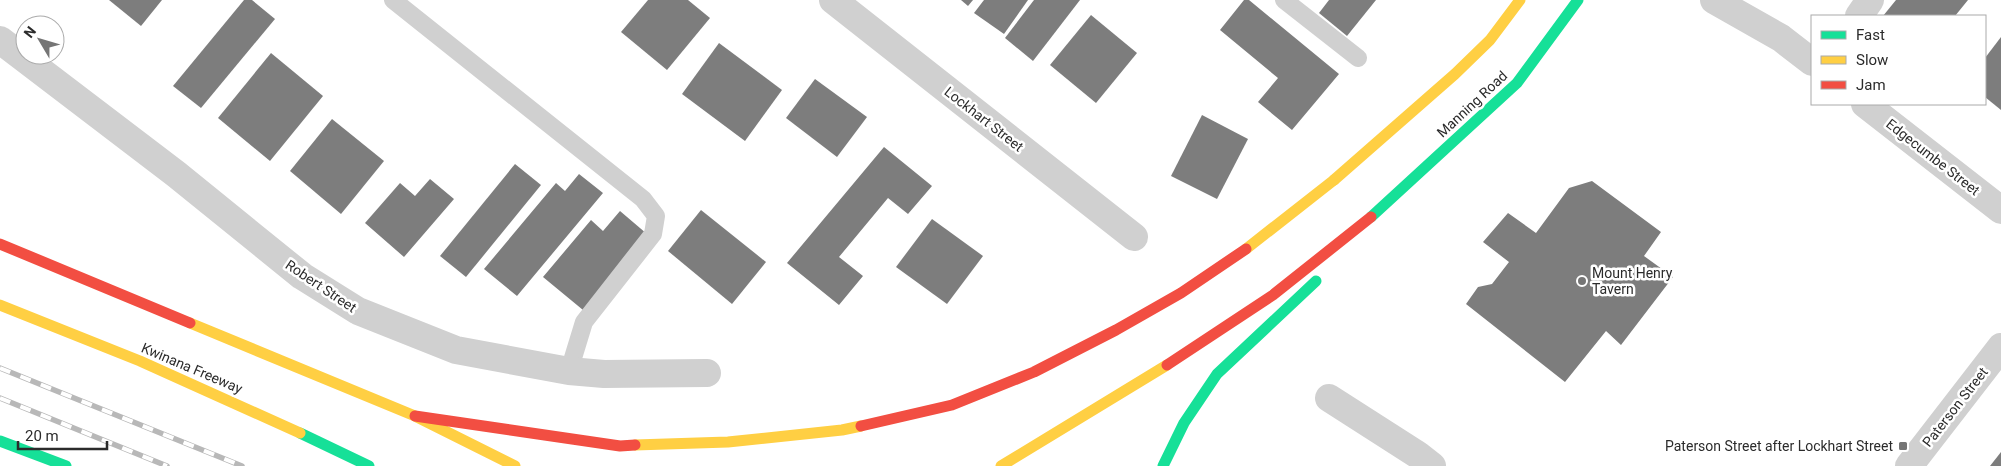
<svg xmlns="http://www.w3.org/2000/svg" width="2001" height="466" viewBox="0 0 2001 466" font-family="Roboto,sans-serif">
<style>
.building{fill:#7d7d7d}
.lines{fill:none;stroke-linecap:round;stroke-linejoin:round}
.lane{stroke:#d0d0d0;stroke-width:18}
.street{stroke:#d0d0d0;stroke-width:28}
.fast{stroke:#16e098;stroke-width:11}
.slow{stroke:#ffcf43;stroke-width:11}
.jam{stroke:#f24e42;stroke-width:11}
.rail-casing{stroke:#b8b8b8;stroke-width:5.5}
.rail{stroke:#fff;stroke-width:4;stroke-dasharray:11;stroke-linecap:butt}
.poi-dot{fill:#757575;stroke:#fff;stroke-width:2}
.labels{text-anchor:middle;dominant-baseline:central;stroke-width:5;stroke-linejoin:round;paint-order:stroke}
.street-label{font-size:14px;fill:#2b2b2b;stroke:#fff}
.poi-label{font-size:14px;fill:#2b2b2b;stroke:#fff;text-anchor:start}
</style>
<rect width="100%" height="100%" fill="#fff"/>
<g class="building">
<polygon points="109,0 162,0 141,26"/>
<polygon points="244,0 252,0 275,19 201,108 173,86"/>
<polygon points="648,0 688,0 710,18 667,70 621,32"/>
<polygon points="961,0 973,0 968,6"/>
<polygon points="984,0 1028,0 1004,34 974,13"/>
<polygon points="1034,0 1080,0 1033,61 1005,38"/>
<polygon points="1244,0 1249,0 1339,74 1292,130 1258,102 1278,78 1220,30"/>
<polygon points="1329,0 1376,0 1347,36 1319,13"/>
<polygon points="1896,0 1968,0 1955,16 1883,16"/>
<polygon points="1091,15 1137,53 1096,103 1050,65"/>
<polygon points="2001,37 2001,110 1985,97 1985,58"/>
<polygon points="719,43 782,90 745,141 682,94"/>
<polygon points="271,53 323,96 270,161 218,118"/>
<polygon points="815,79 867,117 837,157 786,118"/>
<polygon points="1202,115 1248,139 1217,199 1171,176"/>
<polygon points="332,119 384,161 341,214 290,171"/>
<polygon points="884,147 932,186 908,214 888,198 839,257 863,276 839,305 787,263"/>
<polygon points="515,164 541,185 466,277 440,256"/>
<polygon points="579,174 603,193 517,296 484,269 556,183 565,191"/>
<polygon points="430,179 454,199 404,257 365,223 400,183 415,196"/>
<polygon points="1592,181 1661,232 1644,256 1673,277 1621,345 1606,331 1565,382 1466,304 1478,287 1492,284 1509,262 1483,242 1508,213 1536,233 1569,188"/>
<polygon points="701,210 766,262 732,304 668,251"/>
<polygon points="620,211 647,234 583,310 543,277 591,220 603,231"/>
<polygon points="932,219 983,256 947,304 896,267"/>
<polygon points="2001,452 2001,466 1990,466"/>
</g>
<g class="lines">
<g class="lane">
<polyline points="393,0 643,199 656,216 653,234 584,322 569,371"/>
<polyline points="1284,0 1358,58"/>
</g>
<g class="street">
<polyline points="833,0 1134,237"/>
<polyline points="1714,0 1781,38 1812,62"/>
<polyline points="1859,16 1870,0"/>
<polyline points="0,40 176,174 302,276 358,311 456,350 569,371 604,374 707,373"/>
<polyline points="1865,104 2001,210"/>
<polyline points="1329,398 1418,455 1432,466"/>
<polyline points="1909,466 2001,347"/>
</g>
<g class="fast">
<polyline points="1371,217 1517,83 1578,0"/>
<polyline points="300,433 369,466"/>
<polyline points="0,441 66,466"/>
<polyline points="1163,466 1184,423 1217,374 1316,281"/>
</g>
<g class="slow">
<polyline points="1334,180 1455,74 1490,40 1520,0"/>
<polyline points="1246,249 1334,180"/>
<polyline points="0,305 140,361 300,433"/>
<polyline points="190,323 415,416 515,466"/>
<polyline points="635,445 728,442 842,430 861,426"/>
<polyline points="1001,466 1167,365"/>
</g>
<g class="jam">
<polyline points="0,244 190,323"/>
<polyline points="1167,365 1273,295 1371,217"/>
<polyline points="415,416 620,446 635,445"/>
<polyline points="861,426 952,405 1034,372 1116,330 1181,293 1246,249"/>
</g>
<g class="rail-casing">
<g id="rail">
<polyline points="0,368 242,466"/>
<polyline points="0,398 167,466"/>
</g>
</g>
<use href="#rail" class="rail"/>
</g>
<g class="poi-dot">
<circle cx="1582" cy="281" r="5"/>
<rect x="1898" y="441" width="10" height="10" rx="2.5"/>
</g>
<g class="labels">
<g class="street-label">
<text transform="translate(1472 104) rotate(-43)">Manning Road</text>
<text transform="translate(984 119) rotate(38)">Lockhart Street</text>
<text transform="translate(1933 157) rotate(38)">Edgecumbe Street</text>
<text transform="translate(321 286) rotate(34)">Robert Street</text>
<text transform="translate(192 368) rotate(23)">Kwinana Freeway</text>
<text transform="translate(1955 407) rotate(-52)">Paterson Street</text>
</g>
<g class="poi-label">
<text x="1592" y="273">Mount Henry<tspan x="1592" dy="16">Tavern</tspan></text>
<text x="1893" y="446" text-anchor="end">Paterson Street after Lockhart Street</text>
</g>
</g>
<rect x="1811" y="15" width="175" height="90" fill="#ffffff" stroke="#aaaaaa"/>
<rect x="1821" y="31" width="25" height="8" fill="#16e098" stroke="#aaaaaa"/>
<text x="1856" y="40" font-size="15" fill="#2b2b2b">Fast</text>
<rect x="1821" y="56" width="25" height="8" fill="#ffcf43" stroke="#aaaaaa"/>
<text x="1856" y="65" font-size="15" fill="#2b2b2b">Slow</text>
<rect x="1821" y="81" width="25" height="8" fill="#f24e42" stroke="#aaaaaa"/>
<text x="1856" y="90" font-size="15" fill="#2b2b2b">Jam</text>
<g transform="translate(40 40) rotate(308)"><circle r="24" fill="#ffffff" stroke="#aaaaaa"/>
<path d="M0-4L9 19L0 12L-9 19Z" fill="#757575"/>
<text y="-8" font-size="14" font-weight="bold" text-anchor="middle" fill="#2b2b2b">N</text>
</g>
<path d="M18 441v8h89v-8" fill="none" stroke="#2b2b2b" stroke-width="2.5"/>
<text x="25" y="441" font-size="15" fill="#2b2b2b" stroke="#ffffff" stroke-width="4" paint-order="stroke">20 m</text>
</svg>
